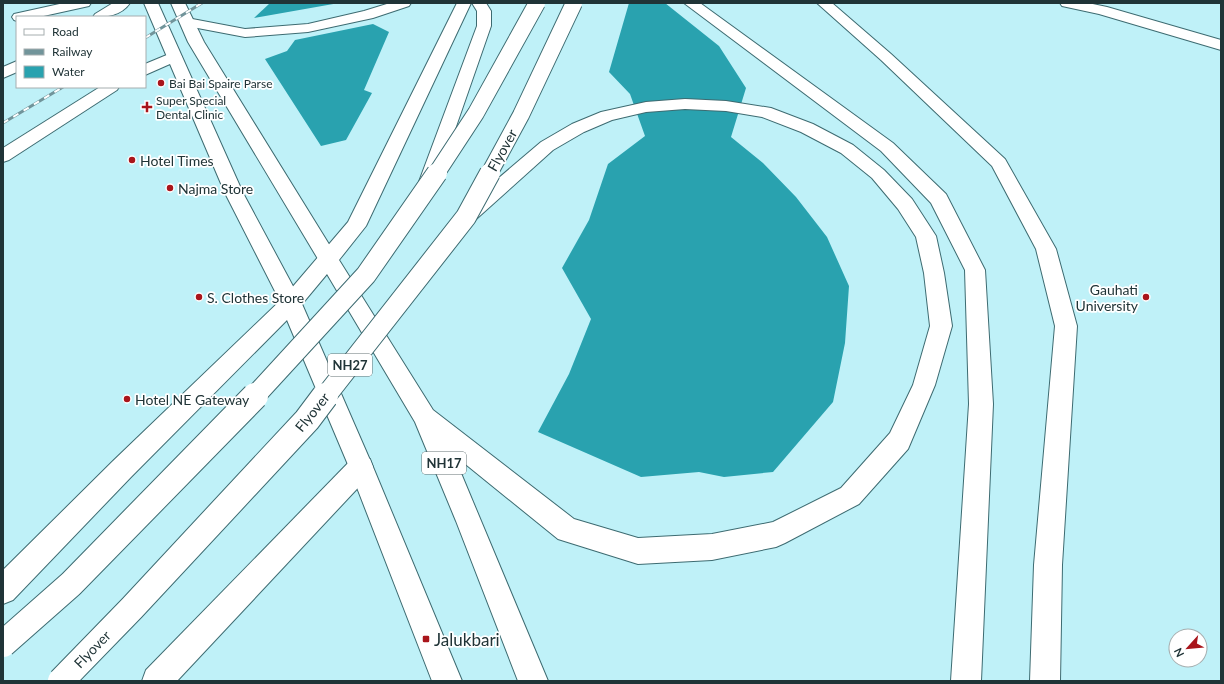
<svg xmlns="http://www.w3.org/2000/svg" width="1224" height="684" viewBox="0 0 1224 684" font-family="Lato,sans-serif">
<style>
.water{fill:#29a2af}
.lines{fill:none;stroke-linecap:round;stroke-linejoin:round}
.minor-casing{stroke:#3d6b71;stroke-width:2}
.major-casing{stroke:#3d6b71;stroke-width:2}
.highway-casing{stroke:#3d6b71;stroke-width:2}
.minor{fill:#fff;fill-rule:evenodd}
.major{fill:#fff;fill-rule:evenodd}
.highway{fill:#fff;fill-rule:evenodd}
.rail-casing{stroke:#71949a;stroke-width:3}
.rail{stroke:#fff;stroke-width:2;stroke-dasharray:6;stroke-linecap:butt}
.highway-bridge-far2-casing{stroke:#3d6b71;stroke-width:18;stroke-linecap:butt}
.highway-bridge-far1-casing{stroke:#3d6b71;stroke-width:22;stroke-linecap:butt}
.highway-bridge-casing{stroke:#3d6b71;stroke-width:28;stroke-linecap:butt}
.highway-bridge-far2{stroke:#fff;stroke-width:16}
.highway-bridge-far1{stroke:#fff;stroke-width:20}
.highway-bridge{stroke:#fff;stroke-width:26}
.poi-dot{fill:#a9151b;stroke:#fff;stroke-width:1.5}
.labels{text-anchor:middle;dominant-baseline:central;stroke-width:3.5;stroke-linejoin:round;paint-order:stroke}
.far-poi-label{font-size:12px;fill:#203437;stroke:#fff;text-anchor:start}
.shield{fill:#fff;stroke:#637173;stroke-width:1}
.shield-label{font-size:13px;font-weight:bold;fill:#203437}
.street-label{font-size:14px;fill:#203437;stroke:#fff}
.poi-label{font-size:14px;fill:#203437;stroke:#fff;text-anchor:start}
.near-poi-label{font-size:17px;fill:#203437;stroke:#fff;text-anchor:start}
</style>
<rect width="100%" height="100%" fill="#bff1f8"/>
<g class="water">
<polygon points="270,3 339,3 254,18"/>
<polygon points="629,3 665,3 719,46 746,88 731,137 763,163 796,197 827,237 849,286 845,343 833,402 773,472 724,477 699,472 641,477 538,432 569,374 591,319 562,268 589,220 608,164 645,136 630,94 609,72"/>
<polygon points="373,24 389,32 364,90 372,93 346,140 321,146 265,59 287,51 295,40"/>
</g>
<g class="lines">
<g class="minor-casing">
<g id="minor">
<polygon points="64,3 91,3 89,6 39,17 17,17 17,21 14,20 12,17 14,14"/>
<path d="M113,3H130C121,16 106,17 93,17L95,14Z"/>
<polygon points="1060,3 1088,3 1107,7 1221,40 1221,50 1099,14 1062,6"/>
<polygon points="174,52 179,54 182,57 179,60 145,75 145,64"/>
<polygon points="17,61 17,72 3,78 3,67"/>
<polygon points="100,87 119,87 117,90 9,160 3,162 3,148"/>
<polygon points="361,456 370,459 373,467 370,475 177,681 142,681 146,670 352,459"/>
</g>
</g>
<g class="major-casing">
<g id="major">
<polygon points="144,3 158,3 243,193 302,303 298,309 291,311 284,309 225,193"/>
<polygon points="171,3 185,3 204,42 335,254 338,259 335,264 328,266 321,264 188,42"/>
</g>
</g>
<g class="highway-casing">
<g id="highway">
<polygon points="390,3 411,3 409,6 373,18 308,32 245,37 187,26 182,25 180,22 182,19 187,18 245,29 308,24 364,11"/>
<polygon points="457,3 471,3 366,226 339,260 433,410 574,519 638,538 712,534 773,522 841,488 890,433 913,385 930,326 924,273 916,237 898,209 872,178 841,153 801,132 762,117 726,111 685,109 646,112 612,120 584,132 553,150 474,221 467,223 460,221 457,216 460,211 541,142 572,124 601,112 646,102 685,99 726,101 771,108 813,124 853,145 884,170 912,199 936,236 944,273 952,326 935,385 908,449 859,504 785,543 776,547 712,560 638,564 558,539 453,454 548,681 518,681 456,521 415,422 327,274 302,304 373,467 462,681 432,681 349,467 287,320 131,477 13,600 3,604 3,570 113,461 284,297 348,222"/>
<polygon points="472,3 486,3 491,11 491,26 435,187 433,191 426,193 419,191 417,187 477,26 477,11"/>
<polygon points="684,3 700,3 893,143 946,194 985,270 993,404 981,681 951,681 969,404 965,270 931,203 881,151"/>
<polygon points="817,3 832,3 891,54 1005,159 1056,249 1077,326 1062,565 1060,681 1030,681 1034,565 1055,326 1036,249 992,166 881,60"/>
</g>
</g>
<use href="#minor" class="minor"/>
<use href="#major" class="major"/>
<use href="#highway" class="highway"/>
<g class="rail-casing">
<g id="rail">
<polyline points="145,38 202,3"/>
<polyline points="3,123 63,87"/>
</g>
</g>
<use href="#rail" class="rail"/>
<g class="highway-bridge-far2-casing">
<g id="highway-bridge-far2">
<polyline points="436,174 476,113 537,3"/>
<polyline points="489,174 521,115 574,3"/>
</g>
</g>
<g class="highway-bridge-far1-casing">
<g id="highway-bridge-far1">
<polyline points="254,397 366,275 437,173"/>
<polyline points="325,397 466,217 490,173"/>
</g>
</g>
<g class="highway-bridge-casing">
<g id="highway-bridge">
<polyline points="3,644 71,584 255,396"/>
<polyline points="61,681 132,608 307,420 325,396"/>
</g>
</g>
<use href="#highway-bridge-far2" class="highway-bridge-far2"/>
<use href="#highway-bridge-far1" class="highway-bridge-far1"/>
<use href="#highway-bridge" class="highway-bridge"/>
</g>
<g class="poi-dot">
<circle cx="161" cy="83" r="4"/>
<path d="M145 101h4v4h4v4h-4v4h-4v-4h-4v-4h4z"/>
<circle cx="132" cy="160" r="4"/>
<circle cx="170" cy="188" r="4"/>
<circle cx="199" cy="297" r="4"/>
<circle cx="1146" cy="297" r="4"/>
<circle cx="127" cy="399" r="4"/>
<rect x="422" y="635" width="8" height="8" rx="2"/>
</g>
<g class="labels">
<g class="far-poi-label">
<text x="169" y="83">Bai Bai Spaire Parse</text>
<text x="156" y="100">Super Special<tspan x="156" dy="14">Dental Clinic</tspan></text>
</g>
<g class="shield">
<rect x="328" y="354" width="44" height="22" rx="3"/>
<rect x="422" y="452" width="44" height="22" rx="3"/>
</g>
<g class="shield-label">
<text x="350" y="365">NH27</text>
<text x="444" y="463">NH17</text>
</g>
<g class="street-label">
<text transform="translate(502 150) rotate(-61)">Flyover</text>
<text transform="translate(312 412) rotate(-51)">Flyover</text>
<text transform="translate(92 649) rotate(-46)">Flyover</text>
</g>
<g class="poi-label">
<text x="140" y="160">Hotel Times</text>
<text x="178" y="188">Najma Store</text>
<text x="1138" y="289" text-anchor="end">Gauhati<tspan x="1138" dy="16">University</tspan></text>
<text x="207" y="297">S. Clothes Store</text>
<text x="135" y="399">Hotel NE Gateway</text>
</g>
<g class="near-poi-label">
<text x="434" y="639">Jalukbari</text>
</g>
</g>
<rect width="1224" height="684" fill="none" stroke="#203437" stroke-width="8"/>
<rect x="16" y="16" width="130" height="72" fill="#ffffff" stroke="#a6aeaf"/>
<rect x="24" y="29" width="20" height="6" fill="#ffffff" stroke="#a6aeaf"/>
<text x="52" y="36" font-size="12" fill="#203437">Road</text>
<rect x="24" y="49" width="20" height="6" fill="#71949a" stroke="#a6aeaf"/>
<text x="52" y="56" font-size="12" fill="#203437">Railway</text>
<rect x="24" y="66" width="20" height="12" fill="#29a2af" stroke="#a6aeaf"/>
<text x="52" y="76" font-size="12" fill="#203437">Water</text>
<g transform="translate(1188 648) rotate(243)"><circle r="19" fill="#ffffff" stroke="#a6aeaf"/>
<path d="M0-3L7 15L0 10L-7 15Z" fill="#a9151b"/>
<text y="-6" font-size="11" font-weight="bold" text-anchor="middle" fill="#203437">N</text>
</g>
</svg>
